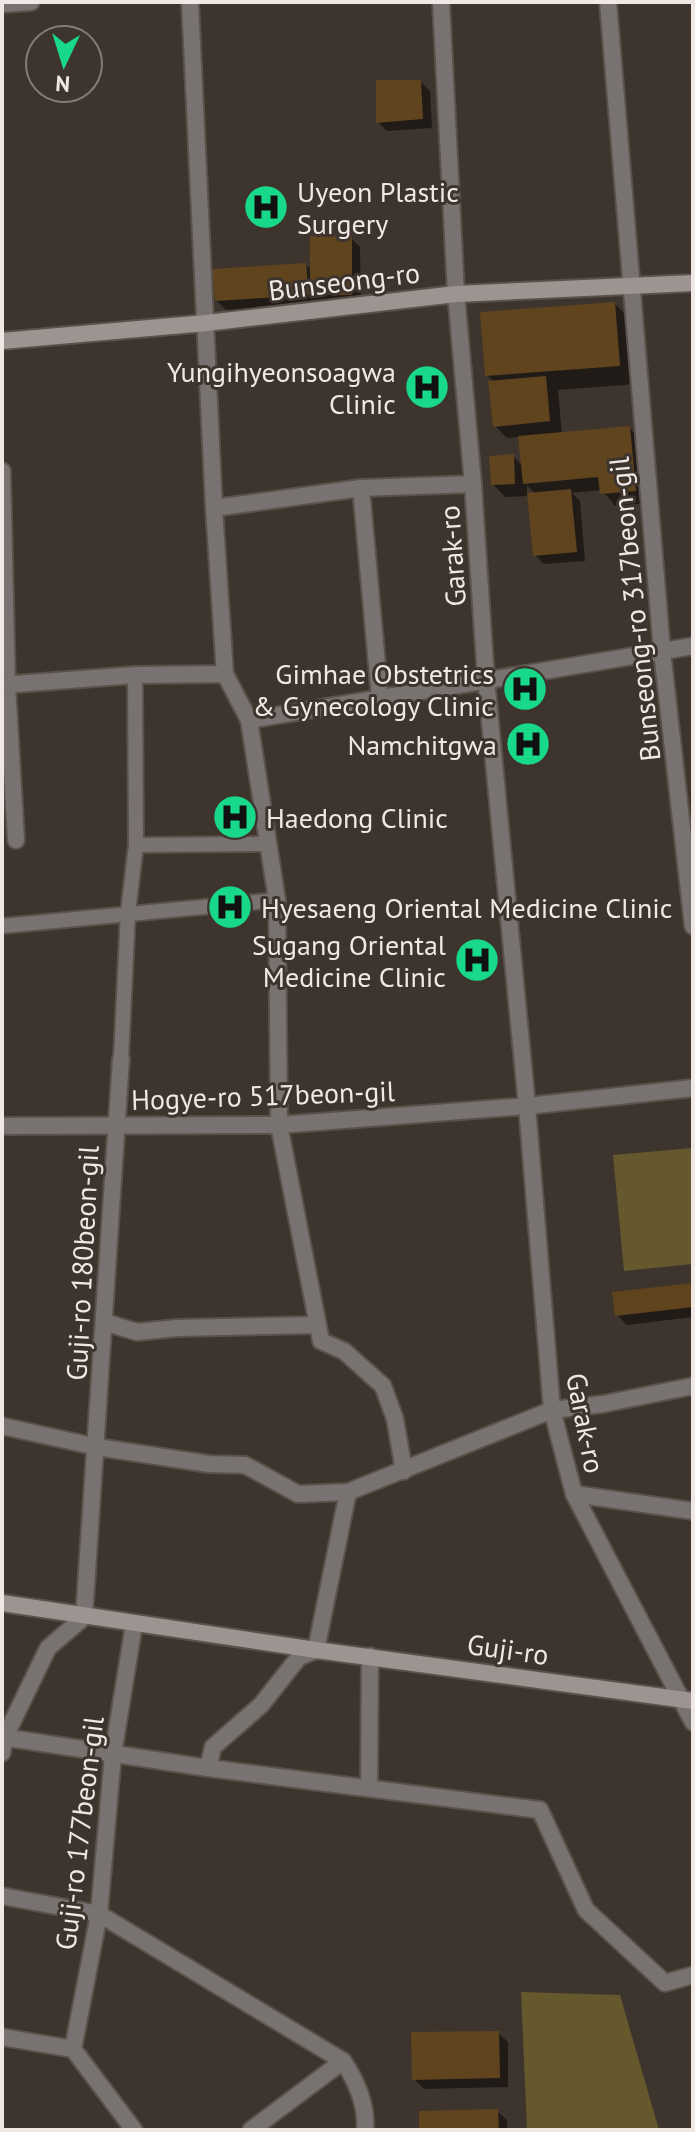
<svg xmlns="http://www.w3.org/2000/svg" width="695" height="2132" viewBox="0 0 695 2132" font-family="'PT Sans',sans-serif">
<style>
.green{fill:#65582c}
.shadow{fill:#0007;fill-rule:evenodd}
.building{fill:#60441e}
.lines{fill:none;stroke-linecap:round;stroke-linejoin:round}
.pedestrian-casing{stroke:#5a514b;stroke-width:18}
.minor-casing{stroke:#5a514b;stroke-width:20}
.tertiary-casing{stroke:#5a514b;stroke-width:20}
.secondary-casing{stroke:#5a514b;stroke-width:20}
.pedestrian{stroke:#787271;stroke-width:14}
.minor{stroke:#787271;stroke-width:16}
.tertiary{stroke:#787271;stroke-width:16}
.secondary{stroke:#9d9391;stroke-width:16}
.labels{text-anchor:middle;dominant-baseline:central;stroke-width:6;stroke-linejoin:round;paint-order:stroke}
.poi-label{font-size:28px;fill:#efe8e4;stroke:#3e342e;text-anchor:end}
.street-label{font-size:28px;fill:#efe8e4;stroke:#3e342e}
</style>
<rect width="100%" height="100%" fill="#3e342e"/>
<g class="green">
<polygon points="693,1148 693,1264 624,1271 613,1155"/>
<polygon points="521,1992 620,1995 659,2130 527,2130"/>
</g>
<g class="shadow">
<polygon points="421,82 430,91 432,128 387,131 378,122"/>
<polygon points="351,238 360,247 361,303 322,304 317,299 317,304 226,310 217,301 306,265 312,271"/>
<path d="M615,304L633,322L637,384L558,390L562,434L629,428L642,440L648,503L615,506L602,490L572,493L580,501L585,561L544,564L535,555L529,496L505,497L493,484L513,456L523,466L520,437L507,438L495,426L494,382L487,375ZM527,485L536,495H527Z"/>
<polygon points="693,1285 693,1317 627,1325 617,1315"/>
<polygon points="498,2033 508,2042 508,2087 424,2089 414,2079"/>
<polygon points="497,2111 507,2120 507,2130 421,2130"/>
</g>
<g class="building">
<polygon points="376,80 421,80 423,119 376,123"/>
<rect x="310" y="236" width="42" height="59"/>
<polygon points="306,263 309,295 215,301 212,269"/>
<polygon points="615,302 620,366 485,376 480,312"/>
<polygon points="546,376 550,421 493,427 488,381"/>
<polygon points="630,426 636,491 600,494 598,477 523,484 518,436"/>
<polygon points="514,454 515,484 491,485 489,456"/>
<polygon points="571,489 577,552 533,556 527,493"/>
<polygon points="693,1283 693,1307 615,1316 612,1292"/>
<polygon points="499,2031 500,2078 412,2080 411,2032"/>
<polygon points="498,2109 499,2130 419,2130 419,2111"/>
</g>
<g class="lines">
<g class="pedestrian-casing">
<g id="pedestrian">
<polyline points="136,845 268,844"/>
<polyline points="2,926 277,900"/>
<polyline points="121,1059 128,912 136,845 135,675"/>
</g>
</g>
<g class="minor-casing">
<g id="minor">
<polyline points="190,2 214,508 225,674 249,720 277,900 279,1125 321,1341 344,1351 383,1386 395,1419 404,1471"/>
<polyline points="608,2 662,651 693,926"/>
<polyline points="2,4 31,2"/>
<polyline points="2,471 7,685 16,840"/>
<polyline points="214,508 361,488"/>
<polyline points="2,685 135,675 225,674"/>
<polyline points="380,698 361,488 473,484"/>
<polyline points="249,720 693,646"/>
<polyline points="2,1126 279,1125 527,1106 693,1088"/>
<polyline points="104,1322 137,1332 177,1328 317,1325"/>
<polyline points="2,1426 97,1447 209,1464 245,1465 298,1494 348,1492"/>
<polyline points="574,1494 693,1511"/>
<polyline points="2,1737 208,1768 540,1810 586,1910 665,1983 693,1975"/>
<polyline points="2,1753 5,1737 48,1648 84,1617 121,1059"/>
<polyline points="208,1768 213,1747 261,1705 299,1657 316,1650"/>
<polyline points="369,1787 370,1656"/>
<path d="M2,1896L99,1914L343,2061C357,2082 367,2105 365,2130"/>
<polyline points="2,2037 73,2049 134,2130"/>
<polyline points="73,2049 99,1914 113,1754 134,1624"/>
<polyline points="251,2130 343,2061"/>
</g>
</g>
<g class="tertiary-casing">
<g id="tertiary">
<polyline points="441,2 456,294 473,484 486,679 527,1106 552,1410 574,1494 693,1722"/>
<polyline points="316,1650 348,1492 552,1410 603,1404 693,1386"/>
</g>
</g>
<g class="secondary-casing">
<g id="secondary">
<polyline points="2,341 206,323 456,294 693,283"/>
<polyline points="2,1603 316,1650 693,1701"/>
</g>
</g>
<use href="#pedestrian" class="pedestrian"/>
<use href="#minor" class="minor"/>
<use href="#tertiary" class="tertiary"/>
<use href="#secondary" class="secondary"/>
</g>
<defs>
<g id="hospital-disc" transform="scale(2.3)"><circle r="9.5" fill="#18d989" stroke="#3e342e"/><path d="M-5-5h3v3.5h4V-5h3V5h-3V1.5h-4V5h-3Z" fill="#111"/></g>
</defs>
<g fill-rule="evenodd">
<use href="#hospital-disc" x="266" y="207"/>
<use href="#hospital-disc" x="427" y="387"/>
<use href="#hospital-disc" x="525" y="689"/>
<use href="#hospital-disc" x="528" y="744"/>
<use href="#hospital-disc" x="235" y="817"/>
<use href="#hospital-disc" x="230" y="907"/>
<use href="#hospital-disc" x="477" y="960"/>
</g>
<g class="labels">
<g class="poi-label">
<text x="297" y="191" text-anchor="start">Uyeon Plastic<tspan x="297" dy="32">Surgery</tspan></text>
<text x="396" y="371">Yungihyeonsoagwa<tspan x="396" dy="32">Clinic</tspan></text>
<text x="494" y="673">Gimhae Obstetrics<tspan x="494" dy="32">&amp; Gynecology Clinic</tspan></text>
<text x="497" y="744">Namchitgwa</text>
<text x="266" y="817" text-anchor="start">Haedong Clinic</text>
<text x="261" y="907" text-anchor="start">Hyesaeng Oriental Medicine Clinic</text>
<text x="446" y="944">Sugang Oriental<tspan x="446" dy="32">Medicine Clinic</tspan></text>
</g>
<g class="street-label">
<text transform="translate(344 281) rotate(-7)">Bunseong-ro</text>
<text transform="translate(452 556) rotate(-94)">Garak-ro</text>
<text transform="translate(634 609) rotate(-96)">Bunseong-ro 317beon-gil</text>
<text transform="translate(263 1095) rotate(-2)">Hogye-ro 517beon-gil</text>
<text transform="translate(82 1263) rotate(-87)">Guji-ro 180beon-gil</text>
<text transform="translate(586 1423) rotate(79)">Garak-ro</text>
<text transform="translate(508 1649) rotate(8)">Guji-ro</text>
<text transform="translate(79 1833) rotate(-83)">Guji-ro 177beon-gil</text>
</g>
</g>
<rect width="695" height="2132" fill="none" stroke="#efe8e4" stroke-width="8"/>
<g transform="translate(64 64) rotate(184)"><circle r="38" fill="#3e342e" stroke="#857c77" stroke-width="2"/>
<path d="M0-6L14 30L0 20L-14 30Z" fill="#18d989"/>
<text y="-12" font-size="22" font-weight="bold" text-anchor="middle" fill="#efe8e4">N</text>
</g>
</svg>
